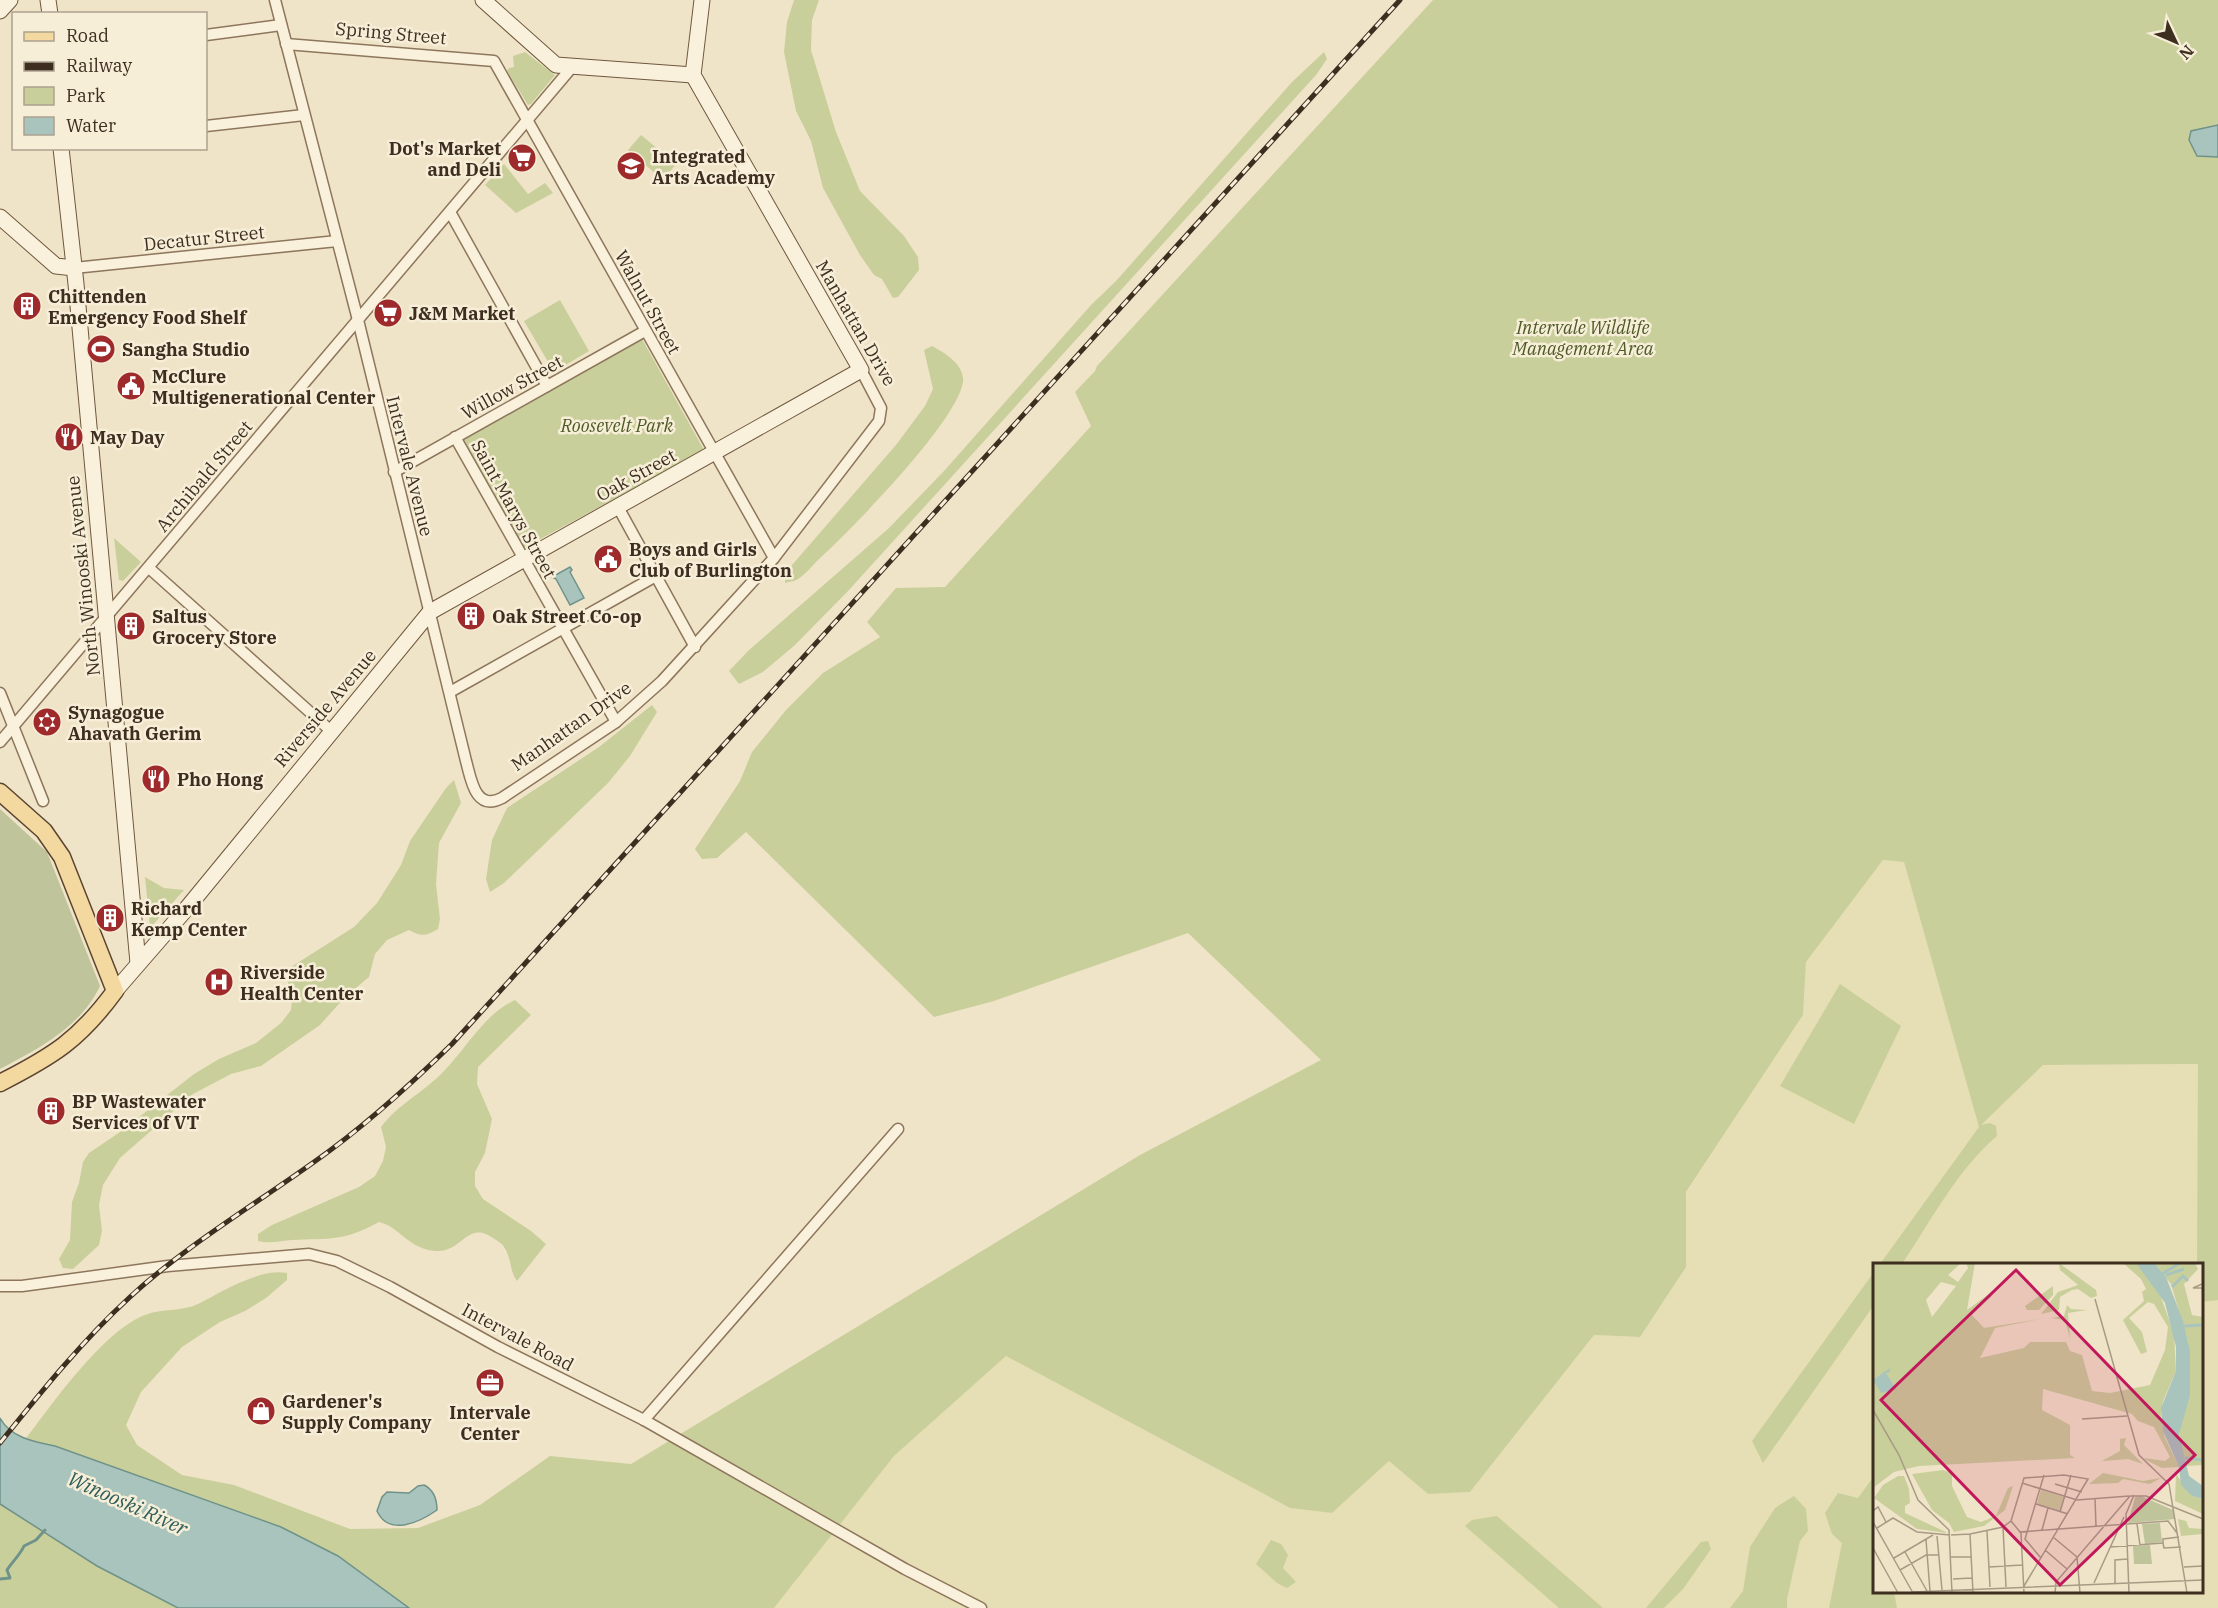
<svg xmlns="http://www.w3.org/2000/svg" width="2218" height="1608" viewBox="0 0 2218 1608" font-family="'IBM Plex Serif',serif">
<style>
.farmland{fill:#e6deb5;fill-rule:evenodd}
.green{fill:#c9cf9b}
.cemetery{fill:#bfc49a}
.water{fill:#a9c4bc;stroke:#6f938a;stroke-width:1.5}
.lines{fill:none;stroke-linecap:round;stroke-linejoin:round}
.stream{stroke:#6f938a;stroke-width:3}
.street-casing{stroke:#8d765c;stroke-width:13}
.secondary-casing{stroke:#6f573f;stroke-width:17}
.primary-casing{stroke:#5b4430;stroke-width:19}
.street{stroke:#faf1dc;stroke-width:10}
.secondary{stroke:#faf1dc;stroke-width:15}
.primary{stroke:#f3d9a0;stroke-width:16}
.rail-casing{stroke:#3d2e20;stroke-width:5}
.rail{stroke:#f7eed8;stroke-width:3;stroke-dasharray:9;stroke-linecap:butt}
.labels{text-anchor:middle;dominant-baseline:central;stroke-width:5;stroke-linejoin:round;paint-order:stroke}
.street-label{font-size:18px;fill:#3d2e20;stroke:#f7eed8}
.poi-label{font-size:18px;font-weight:bold;fill:#3d2e20;stroke:#f7eed8;text-anchor:start}
.park-label{font-size:18px;font-style:italic;fill:#4d5a26;stroke:#f7eed8}
.water-label{font-size:20px;font-style:italic;fill:#2f5d5a;stroke:#f7eed8}
.inset-river{fill:none;stroke:#a9c4bc;stroke-width:3}
.inset-road{fill:none;stroke:#a89b85;stroke-width:1.5}
.view{fill:#c2185b;fill-opacity:0.15;stroke:#c2185b;stroke-width:3}
.inset-edge{fill:none;stroke:#3d2e20;stroke-width:3}
</style>
<rect width="100%" height="100%" fill="#f0e4c8"/>
<path class="farmland" d="M1883,860L1904,862L1979,1126L2043,1065L2218,1064V1608H774L894,1456L1006,1356L1290,1508L1332,1513L1389,1461L1428,1494L1470,1492L1594,1335L1640,1337L1686,1267V1193L1803,1015L1806,962ZM1874,1264H2202V1592H1874Z"/>
<g class="green">
<polygon points="794,0 819,0 812,20 811,50 836,132 860,191 904,236 918,257 919,270 898,297 893,298 882,279 874,275 860,255 823,188 811,141 796,111 784,52 787,22"/>
<path d="M1433,0H2218V1300L2202,1302V1264H2197L2198,1064L2043,1065L1981,1125L1990,1123L1996,1126L1997,1136C1957,1170 1931,1221 1902,1264H1880L1979,1127L1904,862L1883,860L1806,962L1803,1015L1686,1192V1267L1640,1337L1594,1335L1470,1492L1428,1494L1389,1461L1332,1513L1290,1508L1006,1356L894,1456L774,1608H409L338,1556L281,1527L55,1446L25,1440C52,1404 104,1330 145,1315C162,1308 181,1312 198,1304C223,1291 260,1268 287,1273V1280L266,1298L245,1311L220,1322L182,1347L141,1392L126,1425L137,1445L182,1475L234,1485L350,1529L418,1528L480,1505L550,1456L631,1464L1140,1155L1321,1060L1188,933L994,1001L934,1017L746,832L717,858L702,859L695,849L740,781L752,752L786,710L823,673L880,637L867,622L896,588L945,587L1091,426L1075,392L1095,371L1097,366Z"/>
<polygon points="525,52 555,75 531,104 528,105 507,71 509,68 514,67 513,56"/>
<polygon points="1324,52 1327,59 1316,75 849,590 795,645 763,672 739,684 729,671 749,650 889,528 944,471 1091,305 1116,281 1292,82"/>
<polygon points="641,135 676,164 663,180 628,150"/>
<polygon points="504,164 528,194 545,183 553,193 516,213 485,185"/>
<polygon points="560,300 589,351 554,372 524,321"/>
<polygon points="642,339 704,450 522,549 463,439"/>
<path d="M932,346C945,353 965,365 963,382C957,422 851,530 818,560C812,566 806,574 798,579C795,581 789,582 785,583L786,572L896,445L925,406L933,389L924,350Z"/>
<polygon points="114,538 141,562 123,581 119,580"/>
<polygon points="652,705 657,712 630,756 608,783 504,883 490,892 486,879 492,840 507,808 599,747"/>
<path d="M454,780L461,803L439,843L436,884L440,919L438,929C426,936 421,937 409,930L387,940L375,954L369,977L345,997L320,1025L261,1066L231,1074L193,1094L120,1158L103,1185L99,1205L102,1231L99,1245L73,1269L63,1268L59,1259L70,1240L72,1202L79,1183L83,1162L89,1153L120,1132L194,1074L219,1059L256,1043L281,1023L291,1010L292,999L288,982V969L354,927L377,903L401,865L410,841L446,788Z"/>
<polygon points="145,877 164,888 184,890 150,928"/>
<polygon points="1840,984 1901,1026 1854,1124 1780,1086"/>
<path d="M515,1000L531,1015L478,1067L477,1084L492,1119L485,1153L475,1172V1186L483,1199L531,1231L546,1244L517,1281C509,1270 512,1259 504,1247C502,1243 497,1241 493,1238C467,1220 462,1253 436,1251C408,1249 400,1227 379,1222C342,1242 331,1238 291,1240C279,1241 270,1244 258,1241V1234L272,1225L359,1187L375,1176L383,1161L386,1147L381,1127C397,1105 424,1092 443,1072C466,1049 484,1014 515,1000Z"/>
<polygon points="1874,1272 1874,1305 1763,1463 1752,1441"/>
<polygon points="1874,1476 1874,1592 1894,1592 1897,1608 1829,1608 1842,1543 1832,1534 1825,1513 1838,1493 1858,1498"/>
<polygon points="1794,1496 1806,1509 1808,1531 1800,1541 1787,1599 1787,1608 1730,1608 1743,1591 1750,1547 1775,1508"/>
<polygon points="0,1504 97,1566 198,1608 0,1608"/>
<polygon points="1497,1516 1603,1608 1559,1608 1465,1526 1472,1520"/>
<polygon points="1271,1540 1281,1544 1288,1555 1283,1568 1296,1582 1287,1588 1277,1583 1256,1564"/>
<polygon points="1708,1541 1711,1549 1683,1589 1664,1608 1646,1608 1701,1542"/>
</g>
<path class="cemetery" d="M0,809L47,852L100,986C81,1027 38,1049 0,1069Z"/>
<g class="water">
<polygon points="2218,125 2218,157 2197,156 2189,140 2191,131"/>
<polygon points="570,567 572,570 570,572 584,598 570,605 556,579 552,577"/>
<path d="M0,1418C11,1438 35,1442 55,1446L281,1527L338,1556L409,1608H178L97,1566L0,1504Z"/>
<path d="M424,1485C434,1490 437,1499 437,1510C420,1522 389,1537 377,1511L382,1497L387,1492L409,1493L418,1486Z"/>
</g>
<g class="lines">
<path class="stream" d="M0,1579L10,1578L7,1570C12,1562 20,1555 24,1546L36,1540L45,1530"/>
<g class="street-casing">
<g id="street">
<path d="M275,0L358,320L466,761C471,779 475,812 502,798L616,722L662,681L774,558L879,421L881,408L861,370"/>
<polyline points="206,35 281,25"/>
<polyline points="286,44 494,61 774,558"/>
<polyline points="206,126 304,115"/>
<polyline points="450,212 547,386"/>
<polyline points="74,268 337,241"/>
<polyline points="455,437 616,722"/>
<polyline points="394,472 645,331"/>
<polyline points="618,507 695,647"/>
<polyline points="149,568 331,731"/>
<polyline points="450,692 656,576"/>
<polyline points="0,693 43,801"/>
<polyline points="0,742 573,66"/>
<polyline points="0,1286 22,1286 168,1266 309,1254 337,1261 390,1287 498,1347 644,1420 905,1569 981,1608"/>
<polyline points="644,1420 898,1129"/>
</g>
</g>
<g class="secondary-casing">
<g id="secondary">
<polyline points="48,0 50,14"/>
<polyline points="483,0 556,65 693,75"/>
<polyline points="0,11 10,0"/>
<polyline points="61,148 76,284 138,963"/>
<polyline points="0,217 56,266 74,268"/>
<polyline points="115,991 187,908 430,612 861,370 693,75 702,0"/>
</g>
</g>
<g class="primary-casing">
<path id="primary" d="M0,792L44,831L62,857L115,991C79,1040 53,1056 0,1083"/>
</g>
<use href="#street" class="street"/>
<use href="#secondary" class="secondary"/>
<use href="#primary" class="primary"/>
<g class="rail-casing">
<path id="rail" d="M0,1443C41,1392 82,1341 130,1297C184,1247 254,1205 314,1162C364,1127 409,1086 452,1044L1400,0"/>
</g>
<use href="#rail" class="rail"/>
</g>
<defs>
<g id="supermarket-disc" transform="scale(1.5)"><circle r="9.5" fill="#9e2a2b" stroke="#f7eed8"/><path d="M-6-5.5h2.5l.6 2H6L4.5 2H-2.5L-4.4-4H-6ZM-1.5 3.2a1.3 1.3 0 1 0 .1 0ZM3 3.2a1.3 1.3 0 1 0 .1 0Z" fill="#fff"/></g>
<g id="school-disc" transform="scale(1.5)"><circle r="9.5" fill="#9e2a2b" stroke="#f7eed8"/><path d="M0-5L7-2L0 1L-7-2ZM-4 1L0 2.5L4 1V4Q0 6-4 4Z" fill="#fff"/></g>
<g id="building-disc" transform="scale(1.5)"><circle r="9.5" fill="#9e2a2b" stroke="#f7eed8"/><path d="M-4-6H4V6H1V3H-1V6H-4ZM-2.5-4.3h1.7v1.8h-1.7ZM.8-4.3h1.7v1.8H.8ZM-2.5-1h1.7V.8h-1.7ZM.8-1h1.7V.8H.8Z" fill="#fff"/></g>
<g id="stadium-disc" transform="scale(1.5)"><circle r="9.5" fill="#9e2a2b" stroke="#f7eed8"/><path d="M0-5a6.5 5 0 1 0 0 10a6.5 5 0 1 0 0-10ZM-3.5-1.8h7v3.6h-7Z" fill="#fff"/></g>
<g id="civic-disc" transform="scale(1.5)"><circle r="9.5" fill="#9e2a2b" stroke="#f7eed8"/><path d="M-.6-6.5H3V-4.5H.6V-3L4-1V1h2V6H-6V1h2V-1L-.6-3ZM-1.2 2.5V6h2.4V2.5Z" fill="#fff"/></g>
<g id="restaurant-disc" transform="scale(1.5)"><circle r="9.5" fill="#9e2a2b" stroke="#f7eed8"/><path d="M-5-6h1v4h1v-4h1v4h1v-4h1v5L-1.5 .5V6h-2V.5L-5-1ZM5-6V6H3V1.5H1.5Q1.5-4 5-6Z" fill="#fff"/></g>
<g id="synagogue-disc" transform="scale(1.5)"><circle r="9.5" fill="#9e2a2b" stroke="#f7eed8"/><path d="M0-6.5L5.6 3.2H-5.6ZM0 6.5L5.6-3.2H-5.6Z" fill="#fff"/></g>
<g id="hospital-disc" transform="scale(1.5)"><circle r="9.5" fill="#9e2a2b" stroke="#f7eed8"/><path d="M-5-5h3v3.5h4V-5h3V5h-3V1.5h-4V5h-3Z" fill="#fff"/></g>
<g id="office-disc" transform="scale(1.5)"><circle r="9.5" fill="#9e2a2b" stroke="#f7eed8"/><path d="M-6-3h4V-5.5h4V-3h4V5H-6ZM-1-4.5V-3h2v-1.5ZM-6 0V1H6V0Z" fill="#fff"/></g>
<g id="shop-disc" transform="scale(1.5)"><circle r="9.5" fill="#9e2a2b" stroke="#f7eed8"/><path d="M-5-2.5h2.3a2.7 3.5 0 0 1 5.4 0H5L5.5 6h-11ZM-1.5-2.5h3a1.5 2.3 0 0 0-3 0Z" fill="#fff"/></g>
</defs>
<g fill-rule="evenodd">
<use href="#supermarket-disc" x="522" y="158"/>
<use href="#school-disc" x="631" y="166"/>
<use href="#building-disc" x="27" y="306"/>
<use href="#supermarket-disc" x="388" y="313"/>
<use href="#stadium-disc" x="101" y="349"/>
<use href="#civic-disc" x="131" y="386"/>
<use href="#restaurant-disc" x="69" y="437"/>
<use href="#civic-disc" x="608" y="559"/>
<use href="#building-disc" x="471" y="616"/>
<use href="#building-disc" x="131" y="626"/>
<use href="#synagogue-disc" x="47" y="722"/>
<use href="#restaurant-disc" x="156" y="779"/>
<use href="#building-disc" x="110" y="918"/>
<use href="#hospital-disc" x="219" y="982"/>
<use href="#building-disc" x="51" y="1111"/>
<use href="#office-disc" x="490" y="1383"/>
<use href="#shop-disc" x="261" y="1411"/>
</g>
<g class="labels">
<g class="street-label">
<text transform="translate(391 33) rotate(5)">Spring Street</text>
<text transform="translate(204 238) rotate(-6)">Decatur Street</text>
<text transform="translate(648 302) rotate(61)">Walnut Street</text>
<text transform="translate(856 323) rotate(60)">Manhattan Drive</text>
<text transform="translate(512 387) rotate(-29)">Willow Street</text>
<text transform="translate(410 466) rotate(76)">Intervale Avenue</text>
<text transform="translate(636 475) rotate(-29)">Oak Street</text>
<text transform="translate(204 476) rotate(-50)">Archibald Street</text>
<text transform="translate(514 509) rotate(61)">Saint Marys Street</text>
<text transform="translate(83 576) rotate(-96)">North Winooski Avenue</text>
<text transform="translate(325 708) rotate(-50)">Riverside Avenue</text>
<text transform="translate(571 726) rotate(-35)">Manhattan Drive</text>
<text transform="translate(518 1337) rotate(28)">Intervale Road</text>
</g>
<g class="poi-label">
<text x="501" y="148" text-anchor="end">Dot's Market<tspan x="501" dy="21">and Deli</tspan></text>
<text x="652" y="156">Integrated<tspan x="652" dy="21">Arts Academy</tspan></text>
<text x="48" y="296">Chittenden<tspan x="48" dy="21">Emergency Food Shelf</tspan></text>
<text x="409" y="313">J&amp;M Market</text>
<text x="122" y="349">Sangha Studio</text>
<text x="152" y="376">McClure<tspan x="152" dy="21">Multigenerational Center</tspan></text>
<text x="90" y="437">May Day</text>
<text x="629" y="549">Boys and Girls<tspan x="629" dy="21">Club of Burlington</tspan></text>
<text x="152" y="616">Saltus<tspan x="152" dy="21">Grocery Store</tspan></text>
<text x="492" y="616">Oak Street Co-op</text>
<text x="68" y="712">Synagogue<tspan x="68" dy="21">Ahavath Gerim</tspan></text>
<text x="177" y="779">Pho Hong</text>
<text x="131" y="908">Richard<tspan x="131" dy="21">Kemp Center</tspan></text>
<text x="240" y="972">Riverside<tspan x="240" dy="21">Health Center</tspan></text>
<text x="72" y="1101">BP Wastewater<tspan x="72" dy="21">Services of VT</tspan></text>
<text x="282" y="1401">Gardener's<tspan x="282" dy="21">Supply Company</tspan></text>
<text x="490" y="1412" text-anchor="middle">Intervale<tspan x="490" dy="21">Center</tspan></text>
</g>
<g class="park-label">
<text x="1583" y="327">Intervale Wildlife<tspan x="1583" dy="21">Management Area</tspan></text>
<text x="617" y="425">Roosevelt Park</text>
</g>
<g class="water-label">
<text transform="translate(128 1503) rotate(24)">Winooski River</text>
</g>
</g>
<g transform="translate(1873 1263)">
<rect width="330" height="330" fill="#f0e4c8"/>
<path d="M0,0H88L75,12L85,19L95,5L93,0H102L94,47L116,31L119,33L99,52L111,65L167,56L122,65L107,95L151,85L157,79H193L197,88L209,92L219,128L237,130L277,122L292,87L295,64L281,41L275,39L256,55L269,69L274,89L268,91L250,57L271,38L269,29L273,26L268,16L250,0H263L285,26L301,71L303,108L290,138L288,154L292,175L306,204L289,205L273,197L271,195L292,198L297,194L281,164L265,158L259,151L170,126L169,147L197,162V192L202,195L46,203L21,209L0,225ZM68,19L83,23L59,54L53,37ZM186,0L223,27L224,33L218,35L205,26L199,27L187,34L186,47L168,51L185,29L205,22L187,7ZM281,0H322L325,6L311,21L319,52L330,54V202L313,203L307,180L306,165L317,133L315,79L298,21ZM180,23V32L166,47H154L152,43ZM194,42L198,46L214,47L195,50L197,76L192,57L178,55L191,53ZM253,175L251,182L270,201L255,196L229,198L247,188V176ZM70,207L79,210V223L94,254L108,259L123,253L135,225L140,223L132,247L111,263L81,269L76,260L59,247L39,211ZM230,210L270,218L288,215L277,221L250,216L245,220L216,221ZM303,211L319,233L330,236V251L302,238ZM25,213H31L36,226L37,240L32,243V250L75,270L44,266L1,235L10,222ZM168,227L191,234L187,248L164,241ZM305,256L313,258L316,265L330,266V271L308,273Z" fill="#c9cf9b" fill-rule="evenodd"/>
<path d="M268,233L300,247L302,256L255,260L262,234ZM287,260L289,279L272,281L269,261ZM277,282L279,301H261L260,283Z" fill="#bfc49a"/>
<path d="M263,0H281L293,14L310,58L317,88V133L306,171L316,213L330,223V236L319,233L308,222L306,204L290,168L288,145L303,108V84L292,40ZM17,105V109L13,110L23,126L8,130L0,117Z" fill="#a9c4bc"/>
<path class="inset-river" d="M289,11L307,0M293,12L311,6M299,24L310,13L315,18M311,63L330,62M312,195L330,197"/>
<path class="inset-road" d="M329,21L320,25H329M222,36L266,192L296,221L314,330M0,147L26,192L45,237L76,267L79,330M209,156L254,153M149,220L204,237L256,233M182,221L209,229M222,235L223,264M163,241L195,251M0,248L5,244L13,259M187,249L198,212M138,258L148,270L151,330M0,259L40,330M264,261L267,282M130,264L133,324M4,265L20,255L44,269L77,272M169,267L175,245M114,268L117,324M146,269L295,258L304,270M97,271L130,264L138,258L151,215L191,212L215,216L151,323M78,272L97,271L100,330M64,273L69,327M180,274L204,294M53,277L57,328M290,280L291,285L308,284M290,280V276L306,274M237,284L290,280M0,285L25,330M172,287L194,306M32,289L54,328M78,294H98M204,294L207,330M21,295L60,272M168,295L152,276L171,212M116,304L149,302M311,304L330,303M27,307L53,292H66M80,316L99,315M221,320L251,254M242,320V297L254,296M40,329L330,317M182,330L183,319L257,233H273L330,256M256,330L253,251L261,232"/>
<path class="view" d="M143,7L322,192L187,322L8,137Z"/>
<rect width="330" height="330" class="inset-edge"/>
</g>
<rect x="12" y="12" width="195" height="138" fill="#f7eed8" stroke="#ada18e" stroke-width="1.5"/>
<rect x="24" y="32" width="30" height="9" fill="#f3d9a0" stroke="#ada18e" stroke-width="1.5"/>
<text x="66" y="42" font-size="18" fill="#3d2e20">Road</text>
<rect x="24" y="62" width="30" height="9" fill="#3d2e20" stroke="#ada18e" stroke-width="1.5"/>
<text x="66" y="72" font-size="18" fill="#3d2e20">Railway</text>
<rect x="24" y="87" width="30" height="18" fill="#c9cf9b" stroke="#ada18e" stroke-width="1.5"/>
<text x="66" y="102" font-size="18" fill="#3d2e20">Park</text>
<rect x="24" y="117" width="30" height="18" fill="#a9c4bc" stroke="#ada18e" stroke-width="1.5"/>
<text x="66" y="132" font-size="18" fill="#3d2e20">Water</text>
<g transform="translate(2176 42) rotate(134)" stroke="#f7eed8" stroke-width="4.5" paint-order="stroke">
<path d="M0-4.5L10 22L0 15L-10 22Z" fill="#3d2e20"/>
<text y="-9" font-size="16" font-weight="bold" text-anchor="middle" fill="#3d2e20">N</text>
</g>
</svg>
